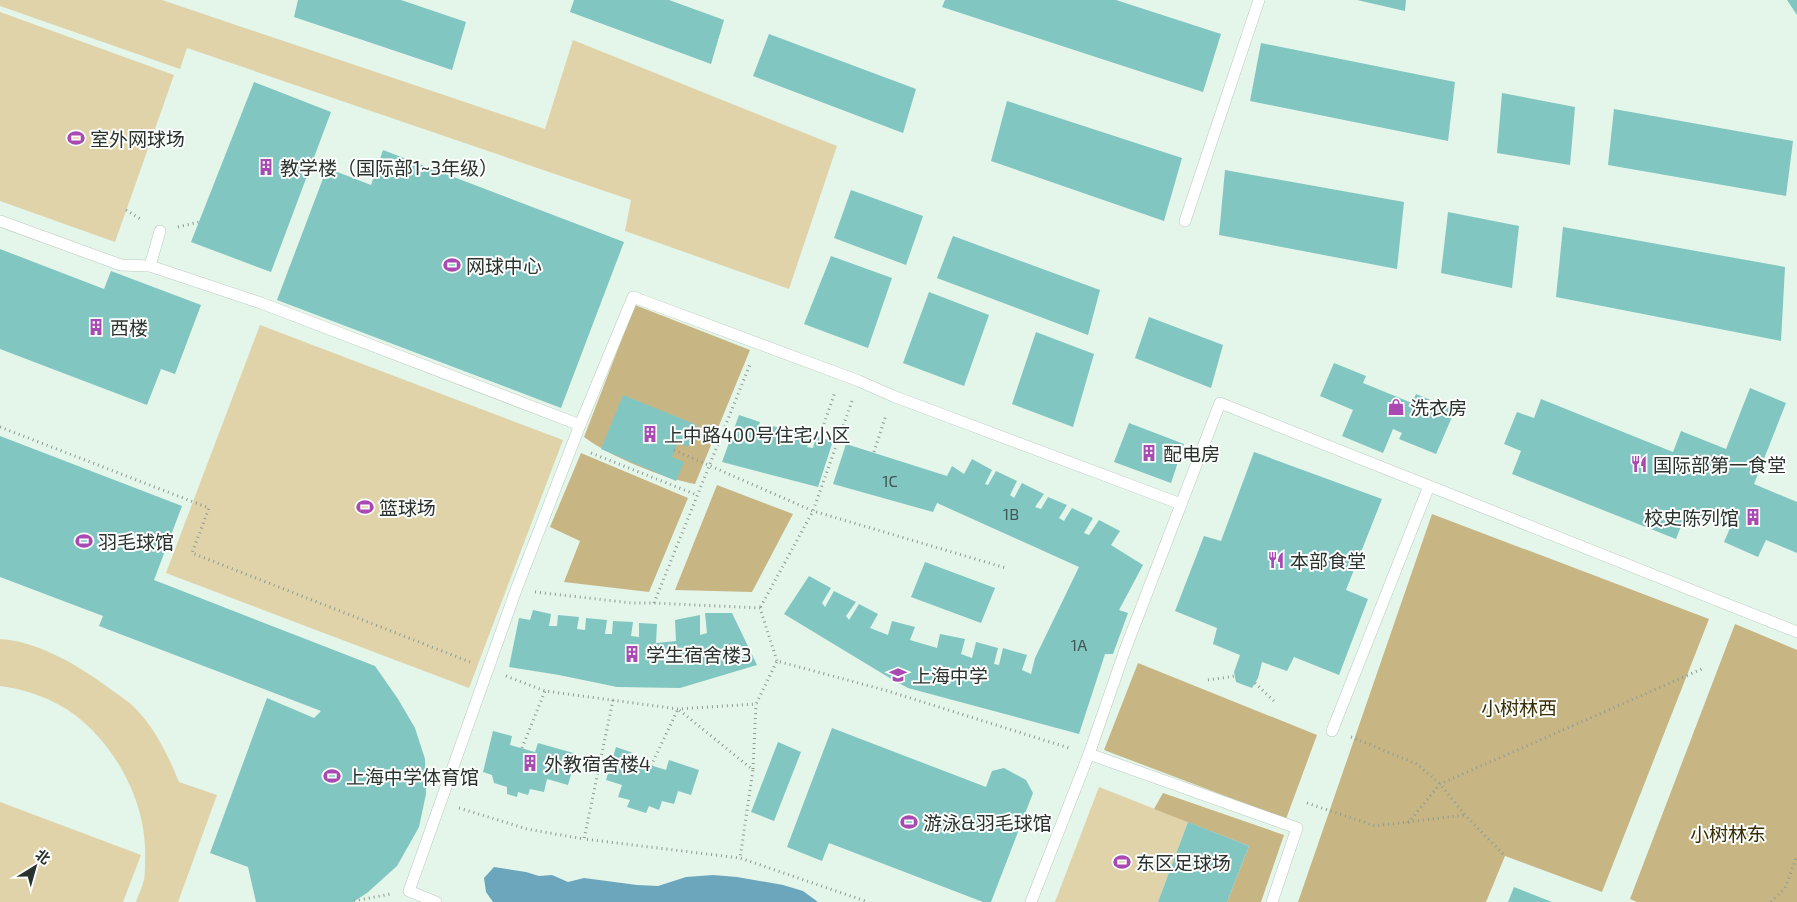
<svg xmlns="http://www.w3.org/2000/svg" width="1797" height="902" viewBox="0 0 1797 902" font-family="'Exo 2','Noto Sans SC',sans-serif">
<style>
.green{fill:#e0d3aa}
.forest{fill:#c7b684}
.water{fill:#6ca6bd}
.building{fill:#82c6c2}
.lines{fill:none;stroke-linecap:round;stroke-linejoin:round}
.service-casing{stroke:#b9cabf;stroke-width:12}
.path{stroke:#8e9b93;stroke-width:3;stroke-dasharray:1 4;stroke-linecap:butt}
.service{stroke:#fff;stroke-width:11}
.labels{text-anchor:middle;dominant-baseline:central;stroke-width:4;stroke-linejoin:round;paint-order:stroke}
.number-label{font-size:16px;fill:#415753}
.poi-label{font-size:19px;fill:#2b322e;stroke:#fbfefc;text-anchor:start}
.park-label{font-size:19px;fill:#382c02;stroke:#fbfefc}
</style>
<rect width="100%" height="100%" fill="#e4f5ea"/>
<g class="green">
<polygon points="0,0 162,0 545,129 573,40 837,146 789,289 625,231 631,200 187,48 180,69 0,6"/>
<polygon points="0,12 174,75 115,242 0,201"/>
<polygon points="260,325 563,440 469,688 166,573"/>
<path d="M0,639C41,642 81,667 113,691C120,696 128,701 134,707C155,728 168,755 179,782L217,795L178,902H136C138,895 142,888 144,880C145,874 145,867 145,861C148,806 118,748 75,715C54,699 25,689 0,686Z"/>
<polygon points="1099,787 1188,822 1158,902 1055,902"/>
<polygon points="0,802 141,855 123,902 0,902"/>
</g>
<g class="forest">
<path d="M635,305L750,350L695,484C662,478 611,457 584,437Z"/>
<polygon points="581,453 688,498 649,592 564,582 580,541 550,527"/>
<polygon points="717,485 793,514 752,592 675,590"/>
<polygon points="1432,514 1709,619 1602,892 1505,856 1486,902 1298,902"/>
<polygon points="1735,624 1797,650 1797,902 1637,902 1630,899"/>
<polygon points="1138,663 1317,735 1286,819 1104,750"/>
<polygon points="1163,793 1284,835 1261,902 1227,902 1249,846 1154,809"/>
</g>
<polygon class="water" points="494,867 526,872 539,876 552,875 568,882 584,878 637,885 658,886 686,877 713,875 737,877 783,885 803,891 818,902 493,902 486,892 484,878"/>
<g class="building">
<polygon points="298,0 401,0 466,22 452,70 294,17"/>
<polygon points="574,0 669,0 724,20 711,64 570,12"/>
<polygon points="945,0 1116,0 1221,34 1203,92 942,7"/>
<polygon points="1357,0 1406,0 1405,11"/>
<polygon points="1787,0 1797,0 1797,15"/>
<polygon points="769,34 916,89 903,133 753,76"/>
<polygon points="1261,43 1455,82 1448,141 1250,101"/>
<polygon points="254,82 331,112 271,272 191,242"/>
<polygon points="1502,93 1575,107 1570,165 1497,153"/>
<polygon points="1007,101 1182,158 1164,221 991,161"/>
<polygon points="1614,109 1793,141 1786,196 1608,165"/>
<polygon points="383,150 624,242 561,408 277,300 327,168 371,185"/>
<polygon points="1225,170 1404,202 1397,269 1219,235"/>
<polygon points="851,190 923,216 906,265 834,238"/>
<polygon points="1448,212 1519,226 1512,288 1441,273"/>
<polygon points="1563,227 1785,267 1781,341 1556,297"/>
<polygon points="953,236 1100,290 1088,335 937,278"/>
<polygon points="0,249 104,289 111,271 201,305 175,374 161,369 147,405 0,349"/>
<polygon points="831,256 892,278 868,348 804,324"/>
<polygon points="929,292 989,315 964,386 903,363"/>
<polygon points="1149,317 1223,345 1211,388 1135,358"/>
<polygon points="1036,332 1094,354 1073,427 1012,404"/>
<polygon points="1334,363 1366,376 1363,383 1412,403 1416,394 1455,410 1436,454 1399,439 1402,433 1393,429 1383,453 1342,436 1353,410 1320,396"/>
<polygon points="1750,388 1786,403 1754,484 1797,502 1797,553 1766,540 1758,557 1724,542 1730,528 1687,511 1676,539 1512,474 1521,451 1504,444 1517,412 1534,418 1541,399 1673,452 1681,431 1726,449"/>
<polygon points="623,395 697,425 688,447 678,442 672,457 684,462 676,481 601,449"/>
<polygon points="739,415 760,422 757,431 767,434 769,425 787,430 784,439 791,442 795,432 811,436 807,447 813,448 816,437 833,441 818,487 722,462"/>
<polygon points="1129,423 1184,444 1171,483 1114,462"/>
<polygon points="0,436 182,506 154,580 375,666 398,699 415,728 425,759 426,794 419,827 397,866 367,893 353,902 256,902 248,867 210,853 267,698 314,718 321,711 99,626 103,616 0,577"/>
<polygon points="846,444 947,476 952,466 964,474 972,459 992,470 985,484 988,485 996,471 1017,481 1010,495 1014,498 1022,483 1044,494 1035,507 1041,509 1048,497 1067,505 1059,518 1064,521 1072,508 1093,518 1084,533 1089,535 1099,520 1120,531 1111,545 1143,565 1119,610 1128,613 1113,654 1105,654 1079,734 908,688 893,680 784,614 809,576 831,588 822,603 825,607 834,591 856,602 846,616 849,620 859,604 878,614 870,628 888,635 892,621 915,627 910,640 937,648 940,634 965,639 961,654 972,658 976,642 998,648 994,664 999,665 1003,648 1027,655 1022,670 1031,674 1035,658 1079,567 937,503 933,512 833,484"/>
<polygon points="1254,452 1382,499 1346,590 1368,599 1339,675 1294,657 1287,671 1262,662 1258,678 1252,688 1236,682 1234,672 1240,655 1213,644 1217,628 1175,611 1204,536 1221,541"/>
<polygon points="925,562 995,588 981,623 911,597"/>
<polygon points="533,610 551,614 549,626 557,626 558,615 579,617 577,629 585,630 586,618 607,620 605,634 612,634 613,621 633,622 631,636 639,637 639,623 657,624 656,643 676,641 675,620 700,615 700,635 707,633 705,613 732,613 757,665 680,688 617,687 559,675 509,667 519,618 530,620"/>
<polygon points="832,728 986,787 992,771 1004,768 1026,780 1033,793 991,902 983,902 829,843 822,861 787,847"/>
<polygon points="493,731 512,736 510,745 535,752 538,743 577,754 568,785 547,779 544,792 530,789 528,795 518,792 517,797 507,794 507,787 494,783 492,775 483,772"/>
<polygon points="778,742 801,752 774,821 751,812"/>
<polygon points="616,747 639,755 637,761 666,770 669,760 699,770 691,795 678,791 674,804 662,801 659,810 649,806 646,813 627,807 630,800 618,797 622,785 606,780"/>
<polygon points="1188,822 1249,846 1227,902 1158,902"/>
<polygon points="1514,887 1552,902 1508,902"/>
</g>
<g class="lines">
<g class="service-casing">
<g id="service">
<polyline points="0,221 121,265 150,266 261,303 580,425"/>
<polyline points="1185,221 1259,0"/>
<polyline points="150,266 160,231"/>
<polyline points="1332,731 1429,486"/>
<polyline points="1089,754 1125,650 1220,403 1797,632"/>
<polyline points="436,902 409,891 516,590 580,425 633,297 859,381 893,396 1181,504"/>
<polyline points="1031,902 1089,754 1297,828 1272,902"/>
</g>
</g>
<g class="path">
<polyline points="126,210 142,220"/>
<polyline points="178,227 199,222"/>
<polyline points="852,401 813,511 1006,568"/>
<polyline points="0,427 209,508 192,553 470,662"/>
<polyline points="819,438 835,392"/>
<polyline points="674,450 813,511 760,608"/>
<polyline points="874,452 886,415"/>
<polyline points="591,453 697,495"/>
<polyline points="535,592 632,603 654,603 760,608 777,661"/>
<polyline points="654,603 751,362"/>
<polyline points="506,676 545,691 678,709 756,704 777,661 888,691 1069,748"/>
<polyline points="1208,680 1235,676"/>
<polyline points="1255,683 1276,703"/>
<polyline points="613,700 584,839 740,858 868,902"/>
<polyline points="1351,737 1417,764 1440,784 1465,815 1505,856"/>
<polyline points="522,748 545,691"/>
<polyline points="651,766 678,709 753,770 740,858"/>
<polyline points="753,769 756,704"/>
<polyline points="1307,803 1375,826 1465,815"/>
<polyline points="459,808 527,829 584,839"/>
<polyline points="1408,823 1440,784 1704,668"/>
<polyline points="354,901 391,894"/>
<polyline points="1771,902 1785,888 1797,856"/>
</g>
<use href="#service" class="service"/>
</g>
<defs>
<g id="stadium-bare" transform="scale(1.35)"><path d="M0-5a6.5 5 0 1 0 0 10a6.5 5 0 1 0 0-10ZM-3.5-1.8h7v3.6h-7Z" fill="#a94ab3" stroke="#fbfefc" stroke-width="2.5" paint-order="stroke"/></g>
<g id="building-bare" transform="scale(1.35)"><path d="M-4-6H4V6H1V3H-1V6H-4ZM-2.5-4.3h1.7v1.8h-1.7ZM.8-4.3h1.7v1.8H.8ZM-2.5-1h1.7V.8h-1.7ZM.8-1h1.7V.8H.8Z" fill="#a94ab3" stroke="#fbfefc" stroke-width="2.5" paint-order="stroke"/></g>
<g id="shop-bare" transform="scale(1.35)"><path d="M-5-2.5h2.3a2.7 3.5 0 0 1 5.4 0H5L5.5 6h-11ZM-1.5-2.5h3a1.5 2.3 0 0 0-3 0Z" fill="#a94ab3" stroke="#fbfefc" stroke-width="2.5" paint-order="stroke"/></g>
<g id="restaurant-bare" transform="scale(1.35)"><path d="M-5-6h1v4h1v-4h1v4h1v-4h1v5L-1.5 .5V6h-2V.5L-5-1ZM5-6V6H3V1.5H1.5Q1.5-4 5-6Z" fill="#a94ab3" stroke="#fbfefc" stroke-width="2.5" paint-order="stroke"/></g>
<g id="school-bare" transform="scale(1.35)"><path d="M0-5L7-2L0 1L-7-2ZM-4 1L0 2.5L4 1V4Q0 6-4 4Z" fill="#a94ab3" stroke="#fbfefc" stroke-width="2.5" paint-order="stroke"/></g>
</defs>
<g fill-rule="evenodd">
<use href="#stadium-bare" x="76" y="138"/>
<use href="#building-bare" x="266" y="167"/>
<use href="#stadium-bare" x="452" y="265"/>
<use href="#building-bare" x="96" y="327"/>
<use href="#shop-bare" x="1396" y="407"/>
<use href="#building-bare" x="650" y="434"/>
<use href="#building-bare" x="1149" y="453"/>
<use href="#restaurant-bare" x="1639" y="464"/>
<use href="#stadium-bare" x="365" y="507"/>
<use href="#building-bare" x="1753" y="517"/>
<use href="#stadium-bare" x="84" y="541"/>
<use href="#restaurant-bare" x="1276" y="560"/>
<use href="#building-bare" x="632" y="654"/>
<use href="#school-bare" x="898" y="675"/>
<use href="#building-bare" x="530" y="763"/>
<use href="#stadium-bare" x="332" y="776"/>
<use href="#stadium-bare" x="909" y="822"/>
<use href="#stadium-bare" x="1122" y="862"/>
</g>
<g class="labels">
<g class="number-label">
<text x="890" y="480">1C</text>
<text x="1011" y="513">1B</text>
<text x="1079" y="644">1A</text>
</g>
<g class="poi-label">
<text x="90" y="138">室外网球场</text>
<text x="280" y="167">教学楼（国际部1~3年级）</text>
<text x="466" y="265">网球中心</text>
<text x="110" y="327">西楼</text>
<text x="1410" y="407">洗衣房</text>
<text x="664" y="434">上中路400号住宅小区</text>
<text x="1163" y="453">配电房</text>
<text x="1653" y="464">国际部第一食堂</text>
<text x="379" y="507">篮球场</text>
<text x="1739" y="517" text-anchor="end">校史陈列馆</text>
<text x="98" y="541">羽毛球馆</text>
<text x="1290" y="560">本部食堂</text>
<text x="646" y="654">学生宿舍楼3</text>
<text x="912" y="675">上海中学</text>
<text x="544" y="763">外教宿舍楼4</text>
<text x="346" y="776">上海中学体育馆</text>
<text x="923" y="822">游泳&amp;羽毛球馆</text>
<text x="1136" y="862">东区足球场</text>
</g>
<g class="park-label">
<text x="1519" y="707">小树林西</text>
<text x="1728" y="833">小树林东</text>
</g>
</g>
<g transform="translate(35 867) rotate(37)" stroke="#fbfefc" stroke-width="4" paint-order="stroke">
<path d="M0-4L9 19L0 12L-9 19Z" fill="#2b322e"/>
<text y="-8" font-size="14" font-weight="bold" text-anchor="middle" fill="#2b322e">北</text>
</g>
</svg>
